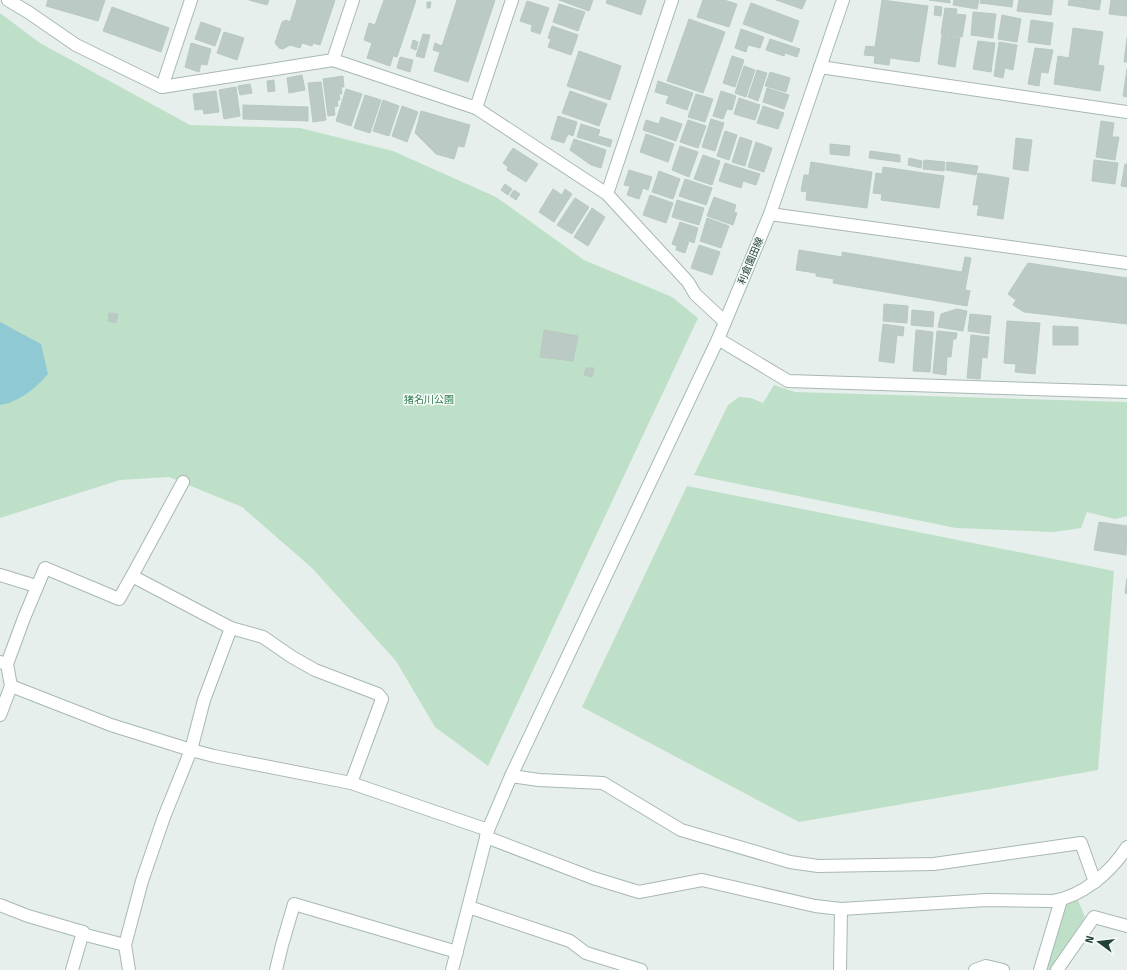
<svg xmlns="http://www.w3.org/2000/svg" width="1127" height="970" viewBox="0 0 1127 970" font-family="'Fira Sans','Noto Sans JP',sans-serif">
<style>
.green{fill:#bfe0c8}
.water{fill:#8ec9d4}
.building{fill:#bbcac4;stroke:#b8c9c2}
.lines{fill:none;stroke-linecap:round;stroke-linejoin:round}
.street-casing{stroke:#a8b8b2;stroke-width:14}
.secondary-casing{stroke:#a4bbb3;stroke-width:14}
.street{stroke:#fff;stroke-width:12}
.secondary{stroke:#fff;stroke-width:12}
.labels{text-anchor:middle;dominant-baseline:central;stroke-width:3;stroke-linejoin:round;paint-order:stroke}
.street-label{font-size:10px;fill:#24423a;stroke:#f7fbf9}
.park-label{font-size:10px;fill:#2d7a4b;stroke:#f7fbf9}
</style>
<rect width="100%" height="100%" fill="#e6efeb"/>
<g class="green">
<polygon points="0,13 40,43 190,125 300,128 393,151 496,197 584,260 672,297 698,318 488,766 435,727 396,661 312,568 242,507 169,477 120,480 0,518"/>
<polygon points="774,385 795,392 1127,402 1127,516 1115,519 1087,512 1081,528 1054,532 956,528 694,475 728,405 739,397 751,398 763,403"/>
<polygon points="687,486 1114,571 1098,770 799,822 582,707"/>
<polygon points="1077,898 1085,917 1052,970 1045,970 1065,904"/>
</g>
<path class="water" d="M0,322L41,344L48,374C36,388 19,402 0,405Z"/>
<g class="building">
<polygon points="48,0 105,0 98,21 46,6"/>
<polygon points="249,0 269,0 267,5"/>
<polygon points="297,0 335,0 320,45 313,43 312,46 302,43 300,48 290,45 283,49 279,48 275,43 282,22 286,20 290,22"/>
<polygon points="384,0 416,0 397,57 393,56 390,66 367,58 372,43 364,40 369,23 375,25"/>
<polygon points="457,0 495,0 468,82 434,71 440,52 433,50 435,43 442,46"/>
<polygon points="559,0 593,0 589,11"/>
<polygon points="607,0 646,0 641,15 606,3"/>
<polygon points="703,0 724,0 737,4 729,27 697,17"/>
<polygon points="776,0 806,0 802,9"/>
<polygon points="882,0 928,6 919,62 890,58 889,65 874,63 875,56 864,55 866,46 875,47"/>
<polygon points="929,0 950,0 950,3"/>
<polygon points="954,0 979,0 977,9 953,5"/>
<polygon points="981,0 1013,0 1012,7 980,3"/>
<polygon points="1019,0 1053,0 1051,15 1017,11"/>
<polygon points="1069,0 1101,0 1099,10 1068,5"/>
<polygon points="1111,0 1127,0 1127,16 1109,14"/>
<polygon points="527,1 549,8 540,34 531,31 532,25 520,21"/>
<polygon points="427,2 431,2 430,8 427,8"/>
<polygon points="751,3 799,21 792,42 743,24"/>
<polygon points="559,4 585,12 578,31 553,22"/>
<polygon points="935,6 942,7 941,16 934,15"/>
<polygon points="112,7 169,28 161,52 103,31"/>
<polygon points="945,8 957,9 956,14 966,15 962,37 941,34"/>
<polygon points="973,12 996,14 993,38 971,35"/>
<polygon points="1002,15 1021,19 1017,42 998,39"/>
<polygon points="689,19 725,32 703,93 667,81"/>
<polygon points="1031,20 1053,23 1050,45 1028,42"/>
<polygon points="201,22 221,29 215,46 195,39"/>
<polygon points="552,26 578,35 571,55 548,47 551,39 548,38"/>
<polygon points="1073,28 1103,32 1098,65 1104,66 1100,91 1054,84 1058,56 1069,58"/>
<polygon points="741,29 764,37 760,48 748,45 746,52 735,48"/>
<polygon points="224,32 244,38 237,60 217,53"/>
<polygon points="423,34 430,35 424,58 416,56"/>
<polygon points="942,35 960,38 955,67 938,64"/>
<polygon points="1127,38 1127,62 1124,62"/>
<polygon points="770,39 800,49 797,57 785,53 784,56 766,50"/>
<polygon points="413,40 418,42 416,50 411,48"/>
<polygon points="978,41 995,43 991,72 973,69"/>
<polygon points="999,42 1017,45 1013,70 1005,68 1003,78 994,76"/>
<polygon points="191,43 211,49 207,65 201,64 199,72 185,67"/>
<polygon points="1035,48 1053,50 1048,73 1041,72 1039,86 1028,84"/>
<polygon points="579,51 621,66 610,100 567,86"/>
<polygon points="732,56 744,60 735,87 723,83"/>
<polygon points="400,57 413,60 410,72 397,68"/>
<polygon points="744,66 755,70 746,97 735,93"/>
<polygon points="1127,69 1127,97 1123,96"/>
<polygon points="757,70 767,73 758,101 748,97"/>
<polygon points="770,72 790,78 786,92 765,86"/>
<polygon points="302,75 305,90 289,93 287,78"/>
<polygon points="343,76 344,87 341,87 342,94 339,94 340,100 337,100 338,106 334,107 335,115 328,116 323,79"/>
<polygon points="274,80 275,91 268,92 267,81"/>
<polygon points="658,81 693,93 687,110 666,103 669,96 655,92"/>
<polygon points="321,82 326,120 313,122 308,83"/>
<polygon points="250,84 252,93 240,95 238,86"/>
<polygon points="236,87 240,116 224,119 219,90"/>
<polygon points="767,88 789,95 784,109 763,102"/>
<polygon points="346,89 362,94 351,126 336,121"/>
<polygon points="216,91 219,112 204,114 203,109 195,110 193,94"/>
<polygon points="570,91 607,104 599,126 562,113"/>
<polygon points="721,91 736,96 732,110 727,109 723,119 713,116"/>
<polygon points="696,94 713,99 705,122 688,117"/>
<polygon points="365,95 381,100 370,133 354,128"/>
<polygon points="739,98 760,105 755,120 734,114"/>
<polygon points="383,100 399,106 389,136 373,131"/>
<polygon points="243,105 308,107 308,121 243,119"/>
<polygon points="402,106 418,112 407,142 392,136"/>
<polygon points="763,106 784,113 778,129 757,123"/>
<polygon points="421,111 470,125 464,147 458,146 454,159 436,154 415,133"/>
<polygon points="558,116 577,122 573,136 568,134 564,143 551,139"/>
<polygon points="661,117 682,124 676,141 643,130 646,120 659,124"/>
<polygon points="711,119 724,123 715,151 702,147"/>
<polygon points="688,120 706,126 698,148 680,142"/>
<polygon points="1101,121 1114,123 1112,137 1119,137 1115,160 1096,157"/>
<polygon points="581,124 600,130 598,136 612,140 610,147 577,137"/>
<polygon points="725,131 737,135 729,160 717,156"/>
<polygon points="646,134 674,144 668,162 640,152"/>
<polygon points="740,137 752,141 745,166 732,162"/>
<polygon points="1016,138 1032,140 1028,171 1013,169"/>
<polygon points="574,139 606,150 601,168 591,165 570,150"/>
<polygon points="756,142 772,148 764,172 748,167"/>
<polygon points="830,144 850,146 849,156 830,154"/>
<polygon points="680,146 698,152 689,177 672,170"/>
<polygon points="513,148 538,164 526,182 507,170 508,167 503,163"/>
<polygon points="870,151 900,155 900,162 869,158"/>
<polygon points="703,155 720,161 712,185 694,179"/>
<polygon points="909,158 922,161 921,168 908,165"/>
<polygon points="924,160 945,162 944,171 923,169"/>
<polygon points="1094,160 1118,163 1115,184 1092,181"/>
<polygon points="811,162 872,172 867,208 806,200 807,192 801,191 804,175 809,175"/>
<polygon points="947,162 978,166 976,175 946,170"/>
<polygon points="725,163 760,174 756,185 743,181 741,188 719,181"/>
<polygon points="1125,164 1127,164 1127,187 1121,186"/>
<polygon points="883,167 944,176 939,208 881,200 882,194 873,193 876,173 882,174"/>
<polygon points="629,170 652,177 648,190 643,188 639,199 627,195 630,186 624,185"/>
<polygon points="659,171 680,179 673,199 652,192"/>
<polygon points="978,173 1009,178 1003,219 977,215 979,205 973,205"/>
<polygon points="685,179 712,188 706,205 679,196"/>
<polygon points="505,184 512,189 508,195 501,190"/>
<polygon points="553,189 562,195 565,189 572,194 554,222 539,212"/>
<polygon points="514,190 520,194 516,200 510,196"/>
<polygon points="650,195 673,203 666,223 643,215"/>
<polygon points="714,197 736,205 734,212 737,213 733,225 707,216"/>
<polygon points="575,198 589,207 572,234 557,225"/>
<polygon points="677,200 704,208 699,225 672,217"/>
<polygon points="592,208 605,217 588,246 574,237"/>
<polygon points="707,218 729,226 721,248 700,241"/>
<polygon points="680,222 698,228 694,243 689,241 685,253 676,250 677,246 672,244"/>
<polygon points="699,245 720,252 712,275 691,268"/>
<polygon points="799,250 842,257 842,252 962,272 965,257 971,258 965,290 970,291 967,306 833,283 834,279 816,276 816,273 796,270"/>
<polygon points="1028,263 1127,278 1127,324 1024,312 1013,305 1016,300 1008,294"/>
<polygon points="884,304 908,306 907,323 883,321"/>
<polygon points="957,309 967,311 963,331 938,327 941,314"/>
<polygon points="912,310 934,312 933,327 911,325"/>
<polygon points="109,313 118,314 116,323 108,321"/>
<polygon points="970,314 991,316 989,334 968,331"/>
<polygon points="1007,321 1040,323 1035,374 1015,372 1016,364 1004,363"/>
<polygon points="883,324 904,327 903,336 897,335 894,363 879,361"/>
<polygon points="1053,326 1078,327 1078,345 1053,345"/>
<polygon points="544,330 578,336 573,361 540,357"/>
<polygon points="916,330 933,332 930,372 913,371"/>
<polygon points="937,331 957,333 956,339 953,339 951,357 947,357 946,375 933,373"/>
<polygon points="971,335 989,337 987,358 982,357 980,379 967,378"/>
<polygon points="586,368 594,368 592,377 584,375"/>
<polygon points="1099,522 1127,526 1126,555 1094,550"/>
<polygon points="1127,578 1127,594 1125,593"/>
</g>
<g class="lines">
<g class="street-casing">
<g id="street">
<polyline points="8,0 28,12 76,45 162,87 333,60 476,108 607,194 688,282 695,294 725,322"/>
<polyline points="333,60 353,0"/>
<polyline points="820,67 1127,112"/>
<polyline points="162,87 191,0"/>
<polyline points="476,108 512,0"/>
<polyline points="607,194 672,0"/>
<polyline points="770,214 1127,263"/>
<polyline points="718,339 788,381 1127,392"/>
<polyline points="0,575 36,586"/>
<polyline points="132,576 183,482"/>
<polyline points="0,662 7,664 24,618 45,568 119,599 132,576 231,628"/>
<polyline points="11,686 111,725 191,750 214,756 351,783 488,830"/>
<polyline points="0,715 11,686 7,664"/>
<polyline points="511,776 539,780 603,783 681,830 790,862 818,866 934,864 1081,843 1095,882"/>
<path d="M486,837L593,878L639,892L702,880L815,906L841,909L987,900L1053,901C1083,896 1111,872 1127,847"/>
<polyline points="0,905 28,916 83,932 86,935 125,945"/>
<polyline points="469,907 570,941 586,953 641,970"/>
<polyline points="72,970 83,932"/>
<polyline points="129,970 125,945 142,881 164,817 191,750 204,700 231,628 263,637 292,657 315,670 378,694 382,699 351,783"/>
<polyline points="276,970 282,945 294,904 457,952"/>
<polyline points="840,970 841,909"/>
<polyline points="975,970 986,966 1003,970"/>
<polyline points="1040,970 1061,900"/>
<polyline points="1057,970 1094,917 1127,926"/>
</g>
</g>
<g class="secondary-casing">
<polyline id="secondary" points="452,970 488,830 511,776 718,339 770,214 843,0"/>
</g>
<use href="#street" class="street"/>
<use href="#secondary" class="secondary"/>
</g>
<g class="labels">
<g class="street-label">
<text transform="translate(751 261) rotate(-67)">利倉園田線</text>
</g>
<g class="park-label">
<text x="429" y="400">猪名川公園</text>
</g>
</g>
<g transform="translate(1099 942) rotate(285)" stroke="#f7fbf9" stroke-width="3" paint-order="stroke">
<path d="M0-3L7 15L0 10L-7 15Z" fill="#24423a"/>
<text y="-6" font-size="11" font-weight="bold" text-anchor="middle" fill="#24423a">N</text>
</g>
</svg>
